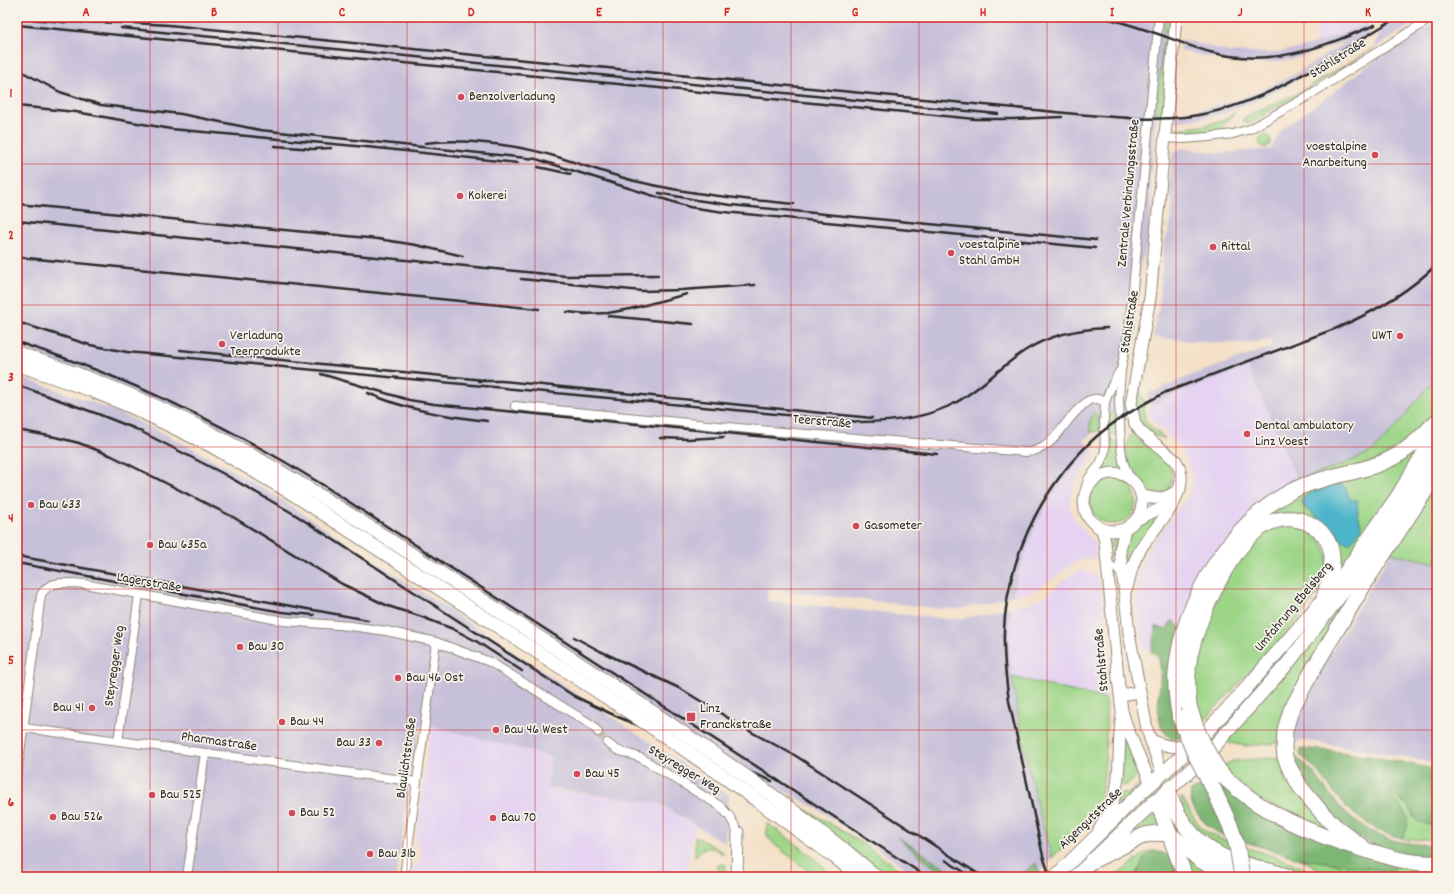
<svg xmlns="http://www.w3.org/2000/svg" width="1454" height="894" viewBox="0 0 1454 894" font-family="Dekko,sans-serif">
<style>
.built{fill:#e5d3f1}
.industrial{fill:#c7c0d9}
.green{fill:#9ed688;stroke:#64805a;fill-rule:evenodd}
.forest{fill:#7eb774;stroke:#547150}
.water{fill:#4db5cb;stroke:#3c707b}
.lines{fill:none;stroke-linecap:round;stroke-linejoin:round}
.minor-tunnel{stroke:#ccbca8;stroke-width:8;stroke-dasharray:8 4;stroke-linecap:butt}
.minor-casing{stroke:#908679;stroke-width:10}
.tertiary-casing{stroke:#908679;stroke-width:13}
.primary-casing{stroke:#908679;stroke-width:15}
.motorway-casing{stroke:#908679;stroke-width:17}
.minor{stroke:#fff;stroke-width:8}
.tertiary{stroke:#fff;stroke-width:11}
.primary{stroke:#fff;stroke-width:13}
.motorway{stroke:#fff;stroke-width:15}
.rail{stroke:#2b2b2b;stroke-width:2.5}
.primary-bridge-casing{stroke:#908679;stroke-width:15;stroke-linecap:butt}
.motorway-bridge-casing{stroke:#908679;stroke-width:17;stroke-linecap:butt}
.primary-bridge{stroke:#fff;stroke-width:13}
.motorway-bridge{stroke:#fff;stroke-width:15}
.grid{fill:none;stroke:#d62828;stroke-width:1;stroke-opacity:0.55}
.poi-dot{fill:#d1495b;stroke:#f7f3e8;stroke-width:1.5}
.labels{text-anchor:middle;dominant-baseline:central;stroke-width:3.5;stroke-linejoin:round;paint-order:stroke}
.street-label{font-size:14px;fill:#2b2b2b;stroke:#f7f3e8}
.poi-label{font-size:14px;fill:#2b2b2b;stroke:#f7f3e8;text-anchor:start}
.neatline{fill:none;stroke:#d62828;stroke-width:1.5}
.grid-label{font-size:13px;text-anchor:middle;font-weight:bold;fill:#d62828}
</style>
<rect width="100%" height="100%" fill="#f7f3e8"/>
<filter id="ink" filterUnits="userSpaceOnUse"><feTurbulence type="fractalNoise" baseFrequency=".025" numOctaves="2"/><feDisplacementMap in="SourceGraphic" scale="8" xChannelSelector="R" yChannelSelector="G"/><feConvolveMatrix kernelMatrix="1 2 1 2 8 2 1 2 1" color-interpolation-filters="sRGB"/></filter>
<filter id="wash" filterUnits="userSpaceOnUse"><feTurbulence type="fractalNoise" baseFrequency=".012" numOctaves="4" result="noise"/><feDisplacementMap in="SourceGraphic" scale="16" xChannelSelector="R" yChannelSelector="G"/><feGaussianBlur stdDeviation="0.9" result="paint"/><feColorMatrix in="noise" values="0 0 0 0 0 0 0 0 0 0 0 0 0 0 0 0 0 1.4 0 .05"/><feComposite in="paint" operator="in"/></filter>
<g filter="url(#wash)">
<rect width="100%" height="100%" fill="#f4e0c7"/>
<g class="built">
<polygon points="1318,17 1382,17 1315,44"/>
<polygon points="1248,367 1298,484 1180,627 1166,630 1156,627 1151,652 1143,648 1138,618 1137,582 1139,570 1147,550 1188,496 1192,481 1189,466 1180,447 1150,418 1149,413 1150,406 1178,393"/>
<polygon points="1093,449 1095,454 1094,457 1077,480 1073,486 1070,501 1070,510 1074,519 1094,542 1096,555 1093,559 1082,560 1072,565 1035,591 1013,596 1019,570 1027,548 1036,525 1048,503 1063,481 1079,462"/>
<polygon points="1078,571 1084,571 1095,575 1101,585 1107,640 1106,699 1012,677 1009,649 1009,621 1011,607 1030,603 1043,598 1068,577"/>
<polygon points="431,726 550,756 546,789 657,803 697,827 693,835 688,866 688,877 410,877 412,869 420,863 422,851 417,845 416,833"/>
</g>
<g class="industrial">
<polygon points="17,17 1166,17 1150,180 1152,205 1148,245 1140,264 1134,330 1125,385 1123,407 1084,441 1093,449 1079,462 1063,481 1048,503 1036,525 1027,548 1019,570 1013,596 961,609 943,609 768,589 767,601 948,619 965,618 1011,607 1009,621 1009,649 1017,712 1037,803 1052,858 1040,874 1036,863 1018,877 960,877 901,840 946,877 919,877 819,810 782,790 756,781 305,482 17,347"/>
<polygon points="1384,17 1425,17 1373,49 1380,32"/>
<polygon points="1437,21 1437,376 1393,430 1373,451 1337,467 1297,480 1248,367 1178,393 1150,406 1147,394 1195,374 1272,347 1271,340 1246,343 1215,343 1153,337 1159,305 1164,244 1169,230 1172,210 1173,203 1169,188 1173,153 1182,148 1219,153 1271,149 1282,129 1319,103 1379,57"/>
<polygon points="1366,24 1369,27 1370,35 1283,88 1225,113 1190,120 1175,122 1174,114 1207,108 1237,100 1262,90 1295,74 1348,41 1301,57 1275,62 1242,63 1211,58 1181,51 1182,39 1229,52 1271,53 1296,49 1315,44"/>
<polygon points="17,376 89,401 147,425 190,447 235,472 282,500 556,680 729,795 725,843 658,803 547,788 550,756 431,726 420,726 413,762 396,877 17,877"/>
<polygon points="1391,553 1437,563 1437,765 1401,756 1354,748 1307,741 1290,741 1297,709"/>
</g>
<g class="green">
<polygon points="1165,17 1171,17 1169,33 1164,33"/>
<polygon points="1163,42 1169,43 1162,115 1156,115"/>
<polygon points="1373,49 1299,95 1269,111 1256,121 1249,123 1243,121 1245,117 1248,115 1298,93"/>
<polygon points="1235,112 1221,129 1188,133 1175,129 1202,126 1222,121"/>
<circle cx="1265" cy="141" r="6"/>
<polygon points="1437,376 1437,413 1431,421 1381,459 1298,484 1297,480 1337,467 1373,451 1393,430"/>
<path d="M1139,388L1144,401L1145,420L1148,424L1165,438C1139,436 1135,408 1139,388Z"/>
<polygon points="1094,412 1097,415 1100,431 1090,432 1090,420"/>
<polygon points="1106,413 1117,413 1118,434 1107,435"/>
<path d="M1437,425L1407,475L1333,582C1334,577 1336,571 1337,565C1337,561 1336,557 1335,553C1330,530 1311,515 1287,514C1276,514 1263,521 1254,528C1223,552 1192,622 1185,661C1183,676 1184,691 1185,706L1181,707C1175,677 1183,649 1191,621C1197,602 1207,584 1218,567C1242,531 1268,506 1308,490C1325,482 1343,480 1361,476C1381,470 1403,459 1419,445C1426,439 1431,431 1437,425ZM1333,485H1343L1346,489L1350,500H1357L1358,515L1362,528L1356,537L1349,543L1342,541L1337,534L1304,507L1301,500C1309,491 1322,489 1333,485Z"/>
<path d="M1132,431C1142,445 1160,452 1169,465C1174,474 1173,494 1158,494C1151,494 1146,487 1142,481C1127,462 1121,456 1132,431Z"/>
<polygon points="1110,442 1118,442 1122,471 1115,469 1099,472 1108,458"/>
<circle cx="1113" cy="501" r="23"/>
<polygon points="1437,481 1437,563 1391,553"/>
<path d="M1163,512L1126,577C1125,566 1122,550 1126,539C1131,524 1151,518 1163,512Z"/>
<polygon points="1291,523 1318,535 1328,556 1321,588 1312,602 1284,635 1201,724 1193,689 1197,645 1231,570 1262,532"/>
<polygon points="1112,536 1119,536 1116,559 1113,558"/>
<polygon points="1381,549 1280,743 1245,746 1229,743 1228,740"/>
<path d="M1012,677L1106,699C1106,729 1109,791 1092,816C1081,832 1065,845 1052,858C1034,799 1021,738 1012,677Z"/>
<polygon points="1124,735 1138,775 1127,785 1122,786"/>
<polygon points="1281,757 1337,835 1260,800 1222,768 1228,763 1233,761"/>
<polygon points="1141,783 1142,783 1119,807 1117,807 1120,795 1132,791"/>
<polygon points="1391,794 1409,806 1414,818 1431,825 1437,824 1437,839 1409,840 1400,838 1404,836 1404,810 1388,796"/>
<path d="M1181,798H1183C1196,824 1202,833 1230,842L1231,852C1213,844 1181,819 1181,798Z"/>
<path d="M795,805C837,824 873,851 910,877H886L879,870Z"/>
<polygon points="1156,813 1161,827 1127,839"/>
<path d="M767,823C791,840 814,856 834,877H816L775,845L767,836Z"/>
<path d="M695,836L723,852V855C712,845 704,845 695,857Z"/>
<path d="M1244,847C1272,855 1295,862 1319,877H1303L1295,872L1247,856Z"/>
<path d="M1154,851C1143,857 1142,869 1134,876L1114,877L1147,852Z"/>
<polygon points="1181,852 1206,868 1202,874 1203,877 1199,877 1196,873 1191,873"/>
<polygon points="1298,858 1367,868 1394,871 1395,865 1437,869 1437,877 1330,877 1312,865"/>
<polygon points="721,864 726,865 725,877 717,869 718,865"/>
</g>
<g class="forest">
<path d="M1172,620L1180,627L1181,738C1177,739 1174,740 1170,737C1148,723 1165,680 1159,660C1157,655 1155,653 1151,652L1156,626L1166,630Z"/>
<path d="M1301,748C1347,752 1392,759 1437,770V824L1431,825L1417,821L1409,806L1391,794L1389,796C1404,808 1413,817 1404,836C1398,838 1393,836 1387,834C1368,826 1352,814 1339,799C1326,783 1317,768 1300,755Z"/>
<path d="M1291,758C1307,757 1322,786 1332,797C1339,806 1347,814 1356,821C1379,840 1408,846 1437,844V858L1382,850L1353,834L1311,794Z"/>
<path d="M1203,785L1228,837C1223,835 1218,833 1214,830C1203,823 1187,805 1191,791Z"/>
<polygon points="1224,786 1395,865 1394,871 1367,868 1298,858 1242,841 1231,809 1221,790"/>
<polygon points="897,837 960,877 946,877"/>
<path d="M1154,851C1172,853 1173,862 1180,877H1130C1140,875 1139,870 1142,863C1144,857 1149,854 1154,851Z"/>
<polygon points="1036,863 1040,874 1038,877 1018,877"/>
</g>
<path class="water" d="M1333,485H1343L1346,489L1350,500H1357L1358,515L1362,528L1356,537L1349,543L1342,541L1337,534L1304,507L1301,500C1309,491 1322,489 1333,485Z"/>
</g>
<g filter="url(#ink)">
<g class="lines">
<polyline class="minor-tunnel" points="598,732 607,743"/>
<g class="minor-casing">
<g id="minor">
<polyline points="1164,138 1183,139 1209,137 1233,134 1250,129 1303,99 1433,17"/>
<path d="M515,406L770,431L1026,452C1055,451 1063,420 1083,405C1086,402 1090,399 1094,399C1098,398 1102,401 1105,402"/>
<polyline points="1129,477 1123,461 1121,448 1119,400 1121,370 1129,330 1159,17"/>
<polyline points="1085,490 1088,479 1100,464 1105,451 1104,421 1105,402 1112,385 1119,372"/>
<polyline points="1107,563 1118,570 1123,578"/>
<polyline points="17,727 417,782"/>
<polyline points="118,741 139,595"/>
<polyline points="607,743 617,750 641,758 720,806 730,817 738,832"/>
<path d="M17,775L41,595C49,579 69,583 84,584L284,621L351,626L386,631L436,642L490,662L592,725L598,732"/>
<polyline points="187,877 205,753"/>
<polyline points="404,877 436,642"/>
</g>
</g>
<g class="tertiary-casing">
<g id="tertiary">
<circle cx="1113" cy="502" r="29"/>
<path d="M1141,495C1158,501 1165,499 1180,489"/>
<path d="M1136,520L1174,502C1181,487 1185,476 1176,461L1141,432L1135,424L1131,404L1150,298L1176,17"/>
<polyline points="1102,529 1105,542 1118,678 1122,711 1128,730 1151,784"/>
<polyline points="1125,529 1120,550 1129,633 1147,729 1162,774"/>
<path d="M1127,588C1130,576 1132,563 1139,552C1149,534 1164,520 1174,503"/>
<polyline points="1120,695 1140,692"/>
<path d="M1150,739C1164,747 1177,748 1193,746"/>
<path d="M1099,830C1104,821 1110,812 1113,802C1122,774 1117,744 1122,715"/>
<polyline points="737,877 738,832"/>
</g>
</g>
<g class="primary-casing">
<g id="primary">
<path d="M17,353C86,376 154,402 218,437C313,487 402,549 493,607"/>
<polyline points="17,364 91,390 130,406 212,446 295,495 485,618"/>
<polyline points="776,798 847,852 877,877"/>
<polyline points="769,809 840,861 858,877"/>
<polyline points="1055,877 1132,801 1193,746 1244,691 1339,581 1398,495 1437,430"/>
<polyline points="1075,877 1143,812 1202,760 1288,663 1347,587 1373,552 1437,452"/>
</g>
</g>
<g class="motorway-casing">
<g id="motorway">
<path d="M1189,706C1187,689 1187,672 1190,655C1199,616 1231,542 1267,524C1293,510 1329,525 1332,556C1333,570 1328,584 1324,598"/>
<path d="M1180,718C1177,703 1175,688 1176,673C1181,603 1233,517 1298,488C1331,473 1370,473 1401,453C1415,444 1426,432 1437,421"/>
<path d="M1225,778C1264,815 1315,835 1365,850C1389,857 1412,865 1437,863"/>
<path d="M1168,790C1178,822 1198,848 1231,860C1250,867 1270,870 1289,877"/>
<polyline points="1214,790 1230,825"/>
<polyline points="1157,800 1185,877"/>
<polyline points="1366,850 1335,826 1322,813 1301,788 1289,767 1285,757 1284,748 1285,730 1291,710 1315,666 1371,573 1437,473"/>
<polyline points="1092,861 1145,835 1157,833 1170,834 1200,860 1233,877"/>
</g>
</g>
<use href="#minor" class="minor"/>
<use href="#tertiary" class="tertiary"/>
<use href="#primary" class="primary"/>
<use href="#motorway" class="motorway"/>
<g class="rail">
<path d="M1103,17C1124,23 1144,29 1164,36C1180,42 1195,48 1210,52C1271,68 1320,48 1375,25"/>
<polyline points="17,18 65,22"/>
<path d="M61,22L133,23L169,25L1076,114C1113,117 1149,121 1185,117C1264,108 1331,56 1398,17"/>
<polyline points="17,25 975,119 1013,119 1062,117"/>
<polyline points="121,28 998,114"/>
<polyline points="17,69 60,92 101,105 181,114 260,130 536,159 689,207 724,212 1095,248"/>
<polyline points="17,106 76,112 171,129 377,148 518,163"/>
<path d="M425,143C464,138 517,145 554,156C581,164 608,174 635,181C688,194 741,199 794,204"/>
<polyline points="275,146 314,149 331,148"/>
<polyline points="538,167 571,174"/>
<polyline points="659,193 696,200 731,205 1096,240"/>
<polyline points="17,204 378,239 416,245 463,256"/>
<polyline points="17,221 566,276 658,275"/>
<polyline points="17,257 539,309"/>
<polyline points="521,279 642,291 681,290 755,285"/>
<polyline points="567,312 588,314"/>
<polyline points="583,314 608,313 630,309 687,294"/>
<polyline points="608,316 693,324"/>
<path d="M17,322L90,345L127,352L860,422C892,422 927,418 955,403C981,389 1001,366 1026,350C1051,334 1078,329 1107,328"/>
<path d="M17,342C125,376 227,425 323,485L927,877"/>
<polyline points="180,350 484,380"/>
<polyline points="321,374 409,400 434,404 937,454"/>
<polyline points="478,381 502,381 872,418"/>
<polyline points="17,385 98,414 136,429 222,473 294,514 574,696 618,717 772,781"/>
<path d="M368,393C406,410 445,416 487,421"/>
<polyline points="17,430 55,437 79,443 112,456 233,517 342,584 388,606 422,617 453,629 476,641 522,671"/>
<polyline points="660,438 688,439 724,437"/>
<polyline points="17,556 368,620"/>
<polyline points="17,563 282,612 314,615"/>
<polyline points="574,637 600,651 681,689 751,732 796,756 983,877"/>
<polyline points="945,860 972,877"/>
<path d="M1050,877L1043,856L1009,701C1005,673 1002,644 1005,616C1012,547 1046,482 1097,436C1118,418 1142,405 1166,392L1337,328C1374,312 1408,293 1437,264"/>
</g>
<g class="primary-bridge-casing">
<g id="primary-bridge">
<path d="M493,607C588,670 684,731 776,798"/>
<path d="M485,618C581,680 677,742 769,809"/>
</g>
</g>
<g class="motorway-bridge-casing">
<g id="motorway-bridge">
<path d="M1189,706C1197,733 1207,757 1225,778"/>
<polyline points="1180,718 1194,752 1214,790"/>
<polyline points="1230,825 1237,846 1242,877"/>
</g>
</g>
<use href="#primary-bridge" class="primary-bridge"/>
<use href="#motorway-bridge" class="motorway-bridge"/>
</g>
</g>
<path class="grid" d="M150,17V877M278,17V877M407,17V877M535,17V877M663,17V877M791,17V877M919,17V877M1047,17V877M1176,17V877M1304,17V877M17,164H1437M17,305H1437M17,447H1437M17,589H1437M17,730H1437"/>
<g class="poi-dot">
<circle cx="461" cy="97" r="4"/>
<circle cx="1375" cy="155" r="4"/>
<circle cx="460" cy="196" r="4"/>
<circle cx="1213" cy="247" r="4"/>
<circle cx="951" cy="253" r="4"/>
<circle cx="1400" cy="336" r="4"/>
<circle cx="222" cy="344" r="4"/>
<circle cx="1247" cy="434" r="4"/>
<circle cx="31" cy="505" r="4"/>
<circle cx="856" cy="526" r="4"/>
<circle cx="150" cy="545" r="4"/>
<circle cx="240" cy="647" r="4"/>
<circle cx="398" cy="678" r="4"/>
<circle cx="92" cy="708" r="4"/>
<rect x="686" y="712" width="10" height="10" rx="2"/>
<circle cx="282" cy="722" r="4"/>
<circle cx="496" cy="730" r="4"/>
<circle cx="379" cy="743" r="4"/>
<circle cx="577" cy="774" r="4"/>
<circle cx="152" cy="795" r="4"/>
<circle cx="292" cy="813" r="4"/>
<circle cx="53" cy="817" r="4"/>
<circle cx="493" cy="818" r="4"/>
<circle cx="370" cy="854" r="4"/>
</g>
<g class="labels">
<g class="street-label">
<text transform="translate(1338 59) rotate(-32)">Stahlstraße</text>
<text transform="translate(1129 193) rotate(-85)">Zentrale Verbindungsstraße</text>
<text transform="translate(1130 322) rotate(-81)">Stahlstraße</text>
<text transform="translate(822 422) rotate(5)">Teerstraße</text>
<text transform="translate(149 583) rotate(10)">Lagerstraße</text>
<text transform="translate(1294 607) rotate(-50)">Umfahrung Ebelsberg</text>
<text transform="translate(1102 660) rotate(-95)">Stahlstraße</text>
<text transform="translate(115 666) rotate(-82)">Steyregger Weg</text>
<text transform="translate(219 742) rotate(8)">Pharmastraße</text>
<text transform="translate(407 758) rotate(-82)">Blaulichtstraße</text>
<text transform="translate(684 770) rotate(31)">Steyregger Weg</text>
<text transform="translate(1091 819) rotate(-44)">Aigengutstraße</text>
</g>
<g class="poi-label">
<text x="469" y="97">Benzolverladung</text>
<text x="1367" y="147" text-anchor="end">voestalpine<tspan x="1367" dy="16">Anarbeitung</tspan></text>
<text x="468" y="196">Kokerei</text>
<text x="959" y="245">voestalpine<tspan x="959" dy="16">Stahl GmbH</tspan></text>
<text x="1221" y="247">Rittal</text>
<text x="230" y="336">Verladung<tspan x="230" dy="16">Teerprodukte</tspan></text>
<text x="1392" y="336" text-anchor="end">UWT</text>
<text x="1255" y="426">Dental ambulatory<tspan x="1255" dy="16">Linz Voest</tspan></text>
<text x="39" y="505">Bau 633</text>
<text x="864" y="526">Gasometer</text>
<text x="158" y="545">Bau 635a</text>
<text x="248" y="647">Bau 30</text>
<text x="406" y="678">Bau 46 Ost</text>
<text x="84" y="708" text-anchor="end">Bau 41</text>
<text x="700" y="709">Linz<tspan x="700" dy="16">Franckstraße</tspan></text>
<text x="290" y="722">Bau 44</text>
<text x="504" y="730">Bau 46 West</text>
<text x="371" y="743" text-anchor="end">Bau 33</text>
<text x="585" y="774">Bau 45</text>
<text x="160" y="795">Bau 525</text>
<text x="300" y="813">Bau 52</text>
<text x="61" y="817">Bau 526</text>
<text x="501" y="818">Bau 70</text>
<text x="378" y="854">Bau 31b</text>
</g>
</g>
<rect width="1454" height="894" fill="none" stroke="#f7f3e8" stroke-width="44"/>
<rect x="22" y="22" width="1410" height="850" class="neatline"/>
<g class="grid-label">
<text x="86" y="16">A</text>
<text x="214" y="16">B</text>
<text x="342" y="16">C</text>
<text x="471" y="16">D</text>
<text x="599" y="16">E</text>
<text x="727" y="16">F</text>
<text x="855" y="16">G</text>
<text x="983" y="16">H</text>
<text x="1112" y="16">I</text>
<text x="1240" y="16">J</text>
<text x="1368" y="16">K</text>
<text x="11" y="97">1</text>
<text x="11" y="239">2</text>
<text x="11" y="381">3</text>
<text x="11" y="522">4</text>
<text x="11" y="664">5</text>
<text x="11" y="806">6</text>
</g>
</svg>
